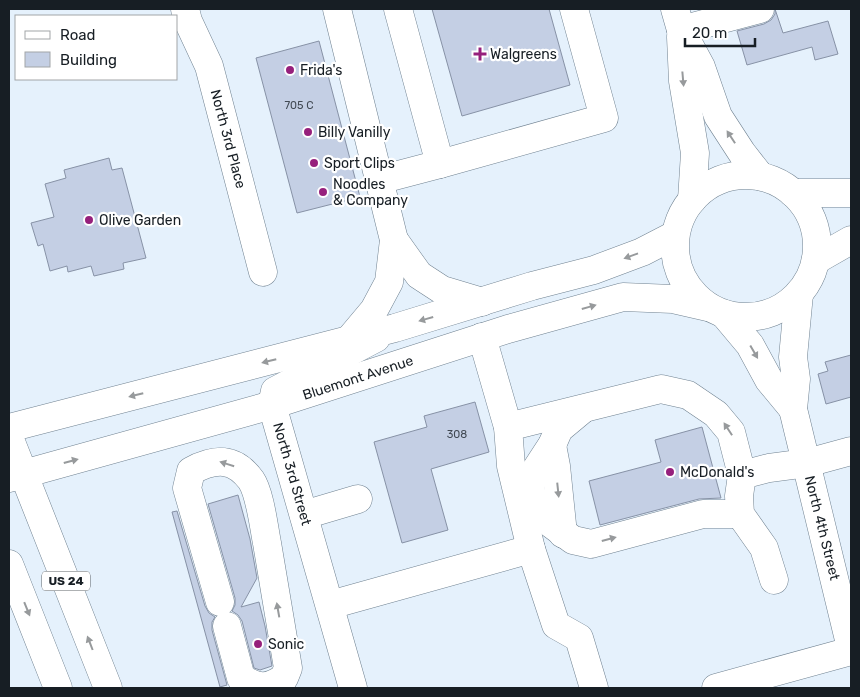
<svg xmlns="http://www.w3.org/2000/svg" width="860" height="697" viewBox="0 0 860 697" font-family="Rubik,sans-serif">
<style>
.building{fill:#c4cfe4;stroke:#8792a6}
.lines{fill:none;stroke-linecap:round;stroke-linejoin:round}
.minor-casing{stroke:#708291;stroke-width:29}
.major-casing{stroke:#708291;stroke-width:29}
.highway-casing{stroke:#708291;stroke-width:29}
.minor{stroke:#fff;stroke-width:28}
.major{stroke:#fff;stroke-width:28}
.highway{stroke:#fff;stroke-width:28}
.oneway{fill:#979a9c}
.poi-dot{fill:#96207c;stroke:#fff;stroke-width:2}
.labels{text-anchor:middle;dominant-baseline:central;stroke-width:4.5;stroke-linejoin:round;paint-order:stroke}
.number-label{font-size:11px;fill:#424a54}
.shield{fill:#fff;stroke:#5d6266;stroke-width:1}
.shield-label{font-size:12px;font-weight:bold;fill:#171e24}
.poi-label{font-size:14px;fill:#171e24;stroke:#fff;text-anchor:start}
.street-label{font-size:14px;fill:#171e24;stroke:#fff}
</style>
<rect width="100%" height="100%" fill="#e5f1fc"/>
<g class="building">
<polygon points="432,9 549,9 570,85 462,116"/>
<polygon points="775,9 783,33 828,21 838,54 815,60 812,47 747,65 737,31 764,24 771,20 775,14"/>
<polygon points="319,41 360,197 297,213 256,58"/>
<polygon points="109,158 112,170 122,168 146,258 123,263 124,269 94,276 91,266 68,272 67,266 50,271 43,244 38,246 31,223 54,217 45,184 66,178 64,170"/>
<polygon points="851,355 851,397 826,404 818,374 828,371 825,362"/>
<polygon points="475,402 489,452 431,469 448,530 402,543 374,442 427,427 424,416"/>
<polygon points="702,427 721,498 699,499 600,525 589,481 661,462 655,440"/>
<polygon points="238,495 250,539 257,578 241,607 259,602 265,626 272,666 260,670 254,668 242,621 238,615 232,611 235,605 235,598 208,504"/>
<polygon points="177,511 205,606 209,613 215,617 212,622 212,630 227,685 220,687 172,512"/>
</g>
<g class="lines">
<g class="minor-casing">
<g id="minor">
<polyline points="185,9 188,21 209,66 263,272"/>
<polyline points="337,9 394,240 389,282 374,310 348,341"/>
<polyline points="398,9 440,164 604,118 574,9"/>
<polyline points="681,30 760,9"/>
<polyline points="379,180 440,164"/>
<polyline points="394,240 419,275 442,290 482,302"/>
<polyline points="799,294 793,357 796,379 793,409 851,648"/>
<polyline points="724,314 750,345 769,380 793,409"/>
<polyline points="482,337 508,427 511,466 531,549 556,625 579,638 594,688"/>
<polyline points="583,409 559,429 552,445 535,471 530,484 533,505 550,523 573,540 591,544 703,514 740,514"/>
<polyline points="508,427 661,389 688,395 716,414 731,432 742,475"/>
<polyline points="552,445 556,466 563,534"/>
<polyline points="304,515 358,499"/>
<polyline points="774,580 764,548 740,514 739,496 742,475 769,468 807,463 851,451"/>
<path d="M220,602L187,488L191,471C215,458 234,457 251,480C260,493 264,528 267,543C274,585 281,626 288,668L284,678C267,689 259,689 241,678L227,626"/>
<polyline points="330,605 531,549"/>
<polyline points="353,688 272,405 275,391 376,338"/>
<polyline points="716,688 851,651"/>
</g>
</g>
<g class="major-casing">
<g id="major">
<polyline points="675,9 681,30 701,67 718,116 742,153 760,176"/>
<polyline points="681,37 683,81 695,153 692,200"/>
<circle cx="746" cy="246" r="71"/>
<polyline points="793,193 851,193"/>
<polyline points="816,260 851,240"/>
<polyline points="9,428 395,328 532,286 594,270 642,252 675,235"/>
<polyline points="9,478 272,405 508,329 623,297 673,299 708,307"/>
</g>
</g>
<g class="highway-casing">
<g id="highway">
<polyline points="9,437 108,688"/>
<polyline points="9,564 58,688"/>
</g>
</g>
<use href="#minor" class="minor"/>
<use href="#major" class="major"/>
<use href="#highway" class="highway"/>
</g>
<defs><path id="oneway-solid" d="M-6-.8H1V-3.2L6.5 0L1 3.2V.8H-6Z" transform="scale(1.25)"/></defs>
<g class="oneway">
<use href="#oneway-solid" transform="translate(683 79) rotate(85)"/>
<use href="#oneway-solid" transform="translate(731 137) rotate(-123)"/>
<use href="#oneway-solid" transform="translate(631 256) rotate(160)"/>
<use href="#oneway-solid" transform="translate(589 307) rotate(-16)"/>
<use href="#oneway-solid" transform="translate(426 319) rotate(164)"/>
<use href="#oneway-solid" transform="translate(754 352) rotate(60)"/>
<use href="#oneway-solid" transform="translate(269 361) rotate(166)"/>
<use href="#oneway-solid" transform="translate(136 395) rotate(166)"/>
<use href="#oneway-solid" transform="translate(728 429) rotate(-123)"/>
<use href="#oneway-solid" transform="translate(71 461) rotate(-15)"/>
<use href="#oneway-solid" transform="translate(227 464) rotate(-163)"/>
<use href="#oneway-solid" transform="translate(558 490) rotate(84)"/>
<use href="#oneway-solid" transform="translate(609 539) rotate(-15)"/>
<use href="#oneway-solid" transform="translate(27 609) rotate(68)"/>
<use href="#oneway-solid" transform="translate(278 610) rotate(-100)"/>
<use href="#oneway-solid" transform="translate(90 643) rotate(-111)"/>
</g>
<g class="poi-dot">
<path d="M477.5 46.5h5v5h5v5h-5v5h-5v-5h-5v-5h5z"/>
<circle cx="290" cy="70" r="5"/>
<circle cx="308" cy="132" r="5"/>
<circle cx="314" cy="163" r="5"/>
<circle cx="323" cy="192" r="5"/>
<circle cx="89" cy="220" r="5"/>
<circle cx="670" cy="472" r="5"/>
<circle cx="258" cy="644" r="5"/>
</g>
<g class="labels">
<g class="number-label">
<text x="299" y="105">705 C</text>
<text x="457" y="434">308</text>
</g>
<rect class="shield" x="42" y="571.5" width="48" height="19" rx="4"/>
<g class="shield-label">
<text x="66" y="581">US 24</text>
</g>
<g class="poi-label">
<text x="490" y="54">Walgreens</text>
<text x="300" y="70">Frida's</text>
<text x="318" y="132">Billy Vanilly</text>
<text x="324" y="163">Sport Clips</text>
<text x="333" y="184">Noodles<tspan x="333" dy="16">&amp; Company</tspan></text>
<text x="99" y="220">Olive Garden</text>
<text x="680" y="472">McDonald's</text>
<text x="268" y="644">Sonic</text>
</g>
<g class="street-label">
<text transform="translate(228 139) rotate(75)">North 3rd Place</text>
<text transform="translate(358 378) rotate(-18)">Bluemont Avenue</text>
<text transform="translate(292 474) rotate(74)">North 3rd Street</text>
<text transform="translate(822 528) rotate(76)">North 4th Street</text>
</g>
</g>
<rect width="860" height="697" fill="none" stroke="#171e24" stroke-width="20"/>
<rect x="15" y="15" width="162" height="65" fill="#ffffff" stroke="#a2a5a7"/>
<rect x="25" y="31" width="25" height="8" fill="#ffffff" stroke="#a2a5a7"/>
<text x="60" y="40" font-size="15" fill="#171e24">Road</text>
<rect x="25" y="52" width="25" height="15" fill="#c4cfe4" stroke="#a2a5a7"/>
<text x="60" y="65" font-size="15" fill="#171e24">Building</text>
<path d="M685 38v8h70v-8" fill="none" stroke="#171e24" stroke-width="2.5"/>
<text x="692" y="38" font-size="15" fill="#171e24" stroke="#ffffff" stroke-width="4" paint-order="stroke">20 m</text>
</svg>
